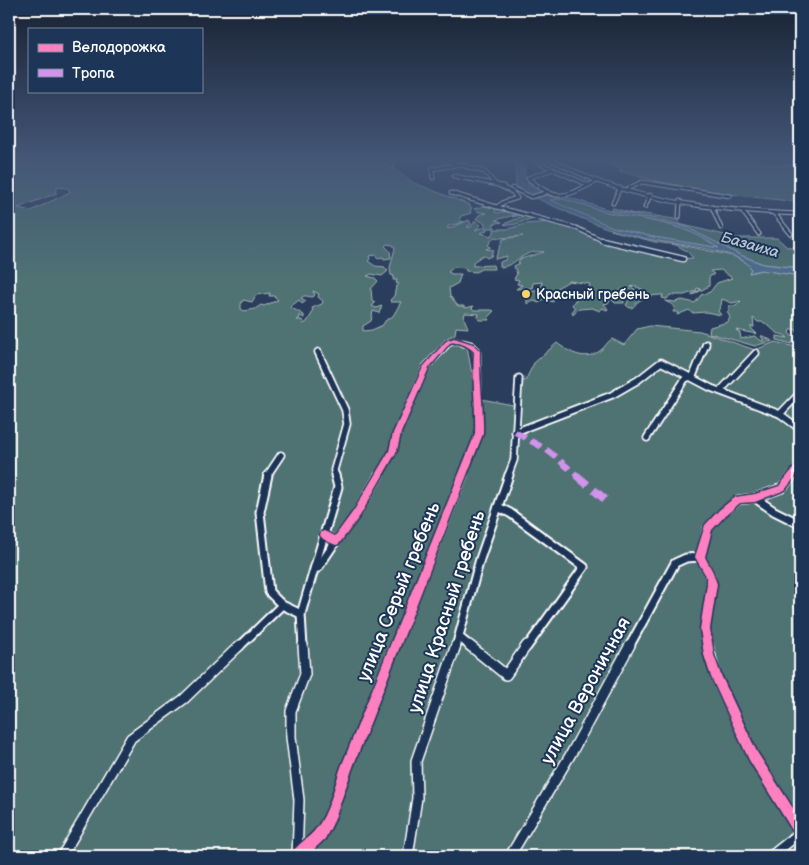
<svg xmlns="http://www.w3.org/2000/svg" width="809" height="865" viewBox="0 0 809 865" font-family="'Balsamiq Sans',sans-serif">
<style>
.green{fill:#507273;stroke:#a8b8b9;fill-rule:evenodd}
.water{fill:#4f6d8f;stroke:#95a7bc;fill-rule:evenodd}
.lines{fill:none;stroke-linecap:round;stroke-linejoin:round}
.minor-far4-casing{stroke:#fff;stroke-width:5}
.minor-far3-casing{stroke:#fff;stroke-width:7}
.minor-far2-casing{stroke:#fff;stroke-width:9}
.minor-far1-casing{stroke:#fff;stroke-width:11}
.minor-casing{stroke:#fff;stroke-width:12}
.minor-far4{stroke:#1d3557;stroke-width:3}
.minor-far3{stroke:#1d3557;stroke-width:4.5}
.minor-far2{stroke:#1d3557;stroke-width:5.5}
.minor-far1{stroke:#1d3557;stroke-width:7}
.minor{stroke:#1d3557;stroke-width:9}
.quiet-far1{stroke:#d193ec;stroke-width:6;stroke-dasharray:12 6;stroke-linecap:butt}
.quiet{stroke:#d193ec;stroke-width:8;stroke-dasharray:15 8;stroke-linecap:butt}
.cycleway-casing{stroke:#1d3557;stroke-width:3}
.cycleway{fill:#ff80c0;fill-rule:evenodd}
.poi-dot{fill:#ffd166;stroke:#1d3557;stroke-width:2}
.labels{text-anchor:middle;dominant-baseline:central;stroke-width:4;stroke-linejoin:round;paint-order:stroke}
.far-poi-label{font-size:14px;fill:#fff;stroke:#1d3557;text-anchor:start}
.far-water-label{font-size:15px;font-style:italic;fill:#b9c5d2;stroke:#1d3557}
.near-street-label{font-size:19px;fill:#fff;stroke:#1d3557}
</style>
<rect width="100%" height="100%" fill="#2b3d5c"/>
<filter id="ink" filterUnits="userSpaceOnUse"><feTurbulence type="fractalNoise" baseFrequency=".02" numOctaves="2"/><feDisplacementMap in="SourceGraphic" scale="10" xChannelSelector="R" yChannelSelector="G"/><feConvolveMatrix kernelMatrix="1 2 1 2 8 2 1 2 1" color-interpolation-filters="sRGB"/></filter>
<g filter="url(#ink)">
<g class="green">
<path d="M9,160H155L151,162L160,160H381L414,183L470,205L469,206L472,208L470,211L471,213L461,216L459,220L464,222L448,226V229L469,220L471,224L467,227H471L475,221L481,225L475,230L485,227V223L476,219L479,215L487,213L479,212L474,209L484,206L505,210H495L496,213L508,211L515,215L495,220L502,222L493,224L495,228H486L487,230L481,233L491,236L494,233V229H508L525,224L549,222C531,211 519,229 504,224L523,216L522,215L512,217L519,213L573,228L597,240L679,259L693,258L687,251L676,245L655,242L611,230L733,256L749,264L751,269L749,273L761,270L800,276V340L799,334L795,329L790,330L789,333L794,338L792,344L777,340V336L788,338C783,333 780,335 776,332C770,328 767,321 758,322L753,318L754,327H750L757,334L736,330L740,333L741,339L754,336L762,341H764L761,336H763L772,341L755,346L709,333L710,327L728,322L730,317L727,312L729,311V306H736L741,301L732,303L722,299L721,305L718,311L721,315L706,312L693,313L689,310L677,315L678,312H673L675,308L673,305L665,301L675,302L682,300L695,303L701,295L710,292L717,283L732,278L721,270L710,271L714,274L709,277V286L693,295H691L701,289L697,288L696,291L684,295H670L667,299L662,298L663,295C655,295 646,296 639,301C634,304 636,307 630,308L626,305L631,296L642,289L634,286L631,287L636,290L635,291L628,289L629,293L627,294L626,291L622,289L618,292L619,296L616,298L624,300V303H615L611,299L608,303L604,304L608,309L607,310L602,308L600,311L592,308L579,309L573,315L572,312L575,308L572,305L575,300C585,297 586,294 590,284L569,281L557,288L553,302L544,299L539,303L534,301L527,304V299L524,296L526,292L540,289L542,282L533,283L532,288L516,289L522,285L517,284L519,280L514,279L517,274L514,266L520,263L518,262L520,259L544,252C532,250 522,256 514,262C511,265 506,265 503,268L500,266V262L505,260L507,256L495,259L503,239L523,236L500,238L494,237L488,245L491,247L486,249L494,250L491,254L493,255L487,258L483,255L473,262V266L493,265L494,269H481L476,272L466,271L465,268L454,267L448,272L452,274H461L458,283L449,288L450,296L458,306H463L466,308L474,306L472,308L474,310H492L494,311L488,317L490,320H480L478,318L479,314L465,313L464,318L468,328L456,327L455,334L445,339L444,344L467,346L476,398L518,406L522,380L525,381L534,363L557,343C570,353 586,362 601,350C605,347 607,342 612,339L624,345L637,329L650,326L700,331L755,350L775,342L800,348V856H9V215L15,213L9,212V205L13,202L9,201ZM58,187L68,188L70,192L31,211L18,208L57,193L55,192ZM387,244L393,245L395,248L390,268L391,275L394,276L393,280H397L396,283L399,284L396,287L394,296L390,300L391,302H401L393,316L385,321L383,325L372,330L363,331V326L371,321L373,311L379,313L382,306L376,308L372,306L375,303L372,300L371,289L378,281L375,278L367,276L371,274L382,276L388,271L384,268L385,267L375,266L368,261L370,259L369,256L376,255L377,258L383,257L384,259L391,258L390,251L385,246ZM313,291L319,294L318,297L323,301L322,304L312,308L313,312L307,322L303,324L302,320H297L300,318L299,315L304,318V315L290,307L299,300L302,304L306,301L301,298C305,294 308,297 313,297L315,295ZM270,293L269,296H274L278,300L264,306L261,305L255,309L244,311L241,309V304L243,300L252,302L256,295Z"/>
<path d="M600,160H753L778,165L800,164V202C741,196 677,189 620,171L622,170Z"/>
<path d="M563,199C579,203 595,209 611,213C652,222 684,223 720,248L653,237L612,227L550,202L549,200Z"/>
<polygon points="613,208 638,215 639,213 679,220 679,224 737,238 777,238 787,247 800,246 800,268 763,264 740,255 688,228 666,221 610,210"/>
</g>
<path class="water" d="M509,160H515L525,167L524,174L529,185L549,196L567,197L613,211L666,221L688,228L740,255L763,264L800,268V276L761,270L749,273L751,269C745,251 677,244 659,241C620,235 583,220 547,203C537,199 527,193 516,188L515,165ZM563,199C580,203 596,210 612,213C655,222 681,222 719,248L653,237L612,227L550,200Z"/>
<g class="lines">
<g class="minor-far4-casing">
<g id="minor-far4">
<polyline points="384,160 393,166"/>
<polyline points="445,160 485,172 495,184"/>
<polyline points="463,160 465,161"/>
<polyline points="533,160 588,185"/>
<path d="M551,160C567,167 583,176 600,182C664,205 732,211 800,214"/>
<path d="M553,169L528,178C558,204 564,197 597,181"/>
<polyline points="454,176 503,186"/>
<polyline points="433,178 432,169 456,165"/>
<polyline points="500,186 512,192 517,198 504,202 497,207 576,228 604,241"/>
<polyline points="512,188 531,197 545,193"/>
<polyline points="627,189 642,182 730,196"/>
<polyline points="451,193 497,207"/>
<polyline points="613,203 620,188"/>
<polyline points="645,207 650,195"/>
<polyline points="712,207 721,228"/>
<polyline points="743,212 759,234"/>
<polyline points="774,213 791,234"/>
<polyline points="679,217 680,201"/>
</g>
</g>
<g class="minor-far3-casing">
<g id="minor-far3">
<polyline points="602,240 683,259"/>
<polyline points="446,344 454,340 467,344"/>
</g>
</g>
<g class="minor-far2-casing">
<g id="minor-far2">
<polyline points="318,352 345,410 347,424 334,470 335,476"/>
<polyline points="721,390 756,353"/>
<polyline points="780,414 800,393"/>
<polyline points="515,432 612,395 638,380 661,362 711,388 780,414 800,429"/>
<polyline points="647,438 685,379 693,376 706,344"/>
<polyline points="267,476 281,455"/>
<polyline points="378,476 393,451 397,433 426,367 448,343"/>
<polyline points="462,476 479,434 479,424 477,351 471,345 463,343"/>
<polyline points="508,476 514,460 519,378"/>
<polyline points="792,476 800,466"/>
</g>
</g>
<g class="minor-far1-casing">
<g id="minor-far1">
<polyline points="268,475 260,512 269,592 282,605 301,614"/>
<polyline points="755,498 774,511 800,524"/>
<polyline points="498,507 510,513 584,567 527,647"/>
<polyline points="324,535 336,541 357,513 379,475"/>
<polyline points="318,568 336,541"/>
<polyline points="459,637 471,647"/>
<polyline points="239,647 282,605"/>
<polyline points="303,647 301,614 338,487 335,475"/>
<polyline points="395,647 463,475"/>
<polyline points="456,647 480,559 509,475"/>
<polyline points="629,647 675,563 686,558 700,557"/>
<polyline points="708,647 705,629 712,584 710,575 700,557 708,528 722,513 738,500 755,498 782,488 793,475"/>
</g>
</g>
<g class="minor-casing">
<g id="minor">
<polyline points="469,645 506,675 527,645"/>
<polyline points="708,645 716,677 753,756 800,830"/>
<polyline points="62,856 131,738 184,699 240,645"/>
<polyline points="297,856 299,800 291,737 291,711 305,674 303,645"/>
<polyline points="298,856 320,834 330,817 347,767 395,645"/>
<polyline points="408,856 417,798 416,761 456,645"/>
<polyline points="510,856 572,752 630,645"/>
<polyline points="771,856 800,833"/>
</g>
</g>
<use href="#minor-far4" class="minor-far4"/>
<use href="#minor-far3" class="minor-far3"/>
<use href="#minor-far2" class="minor-far2"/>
<use href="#minor-far1" class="minor-far1"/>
<use href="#minor" class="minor"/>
<polyline class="quiet-far1" points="515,432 547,450 578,476"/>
<polyline class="quiet" points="576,475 607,501"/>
<g class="cycleway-casing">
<g id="cycleway">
<path d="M454,338L473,344L480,351C479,379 484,406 483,434L353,767L334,821L325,839L307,856H291C295,845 308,839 315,830C329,813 334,787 341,767L475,434C476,406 472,379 474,352C468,346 458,341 450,343L429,368L401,433L397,451L360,516L339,544L336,545C331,543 322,540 320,535L321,532L324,531L335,536L354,510L389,451L393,433L423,367L446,341Z"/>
<polygon points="800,463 800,471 785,490 755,502 740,503 725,516 712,530 705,557 713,572 717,584 710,629 714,655 721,675 757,752 800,819 800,836 795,835 749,760 711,677 704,655 700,629 707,584 706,576 695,557 705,525 719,510 735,497 755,494 779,486 797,464"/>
</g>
</g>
<use href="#cycleway" class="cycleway"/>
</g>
</g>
<linearGradient id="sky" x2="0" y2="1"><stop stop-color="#182233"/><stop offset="0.57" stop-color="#445778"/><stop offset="1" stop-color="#445778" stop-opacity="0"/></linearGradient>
<rect width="809" height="281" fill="url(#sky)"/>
<circle class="poi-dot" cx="526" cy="294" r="5"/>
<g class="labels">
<g class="far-poi-label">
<text x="536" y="294">Красный гребень</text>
</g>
<g class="far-water-label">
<text transform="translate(750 245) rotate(16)">Базаиха</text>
</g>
<g class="near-street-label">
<text transform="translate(399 592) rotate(-68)">улица Серый гребень</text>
<text transform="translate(447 612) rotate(-72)">улица Красный гребень</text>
<text transform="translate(586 691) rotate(-61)">улица Вероничная</text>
</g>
</g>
<rect width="809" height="865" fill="none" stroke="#1d3557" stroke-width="30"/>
<rect x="15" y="15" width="779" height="835" fill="none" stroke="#fff" stroke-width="2" filter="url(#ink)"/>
<rect x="28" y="28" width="175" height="65" fill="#1d3557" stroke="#77869a"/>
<rect x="38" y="44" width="25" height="8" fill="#ff80c0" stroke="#77869a"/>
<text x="72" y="52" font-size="15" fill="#ffffff">Велодорожка</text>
<rect x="38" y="69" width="25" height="8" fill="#d193ec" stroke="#77869a"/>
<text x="72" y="78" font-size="15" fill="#ffffff">Тропа</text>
</svg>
